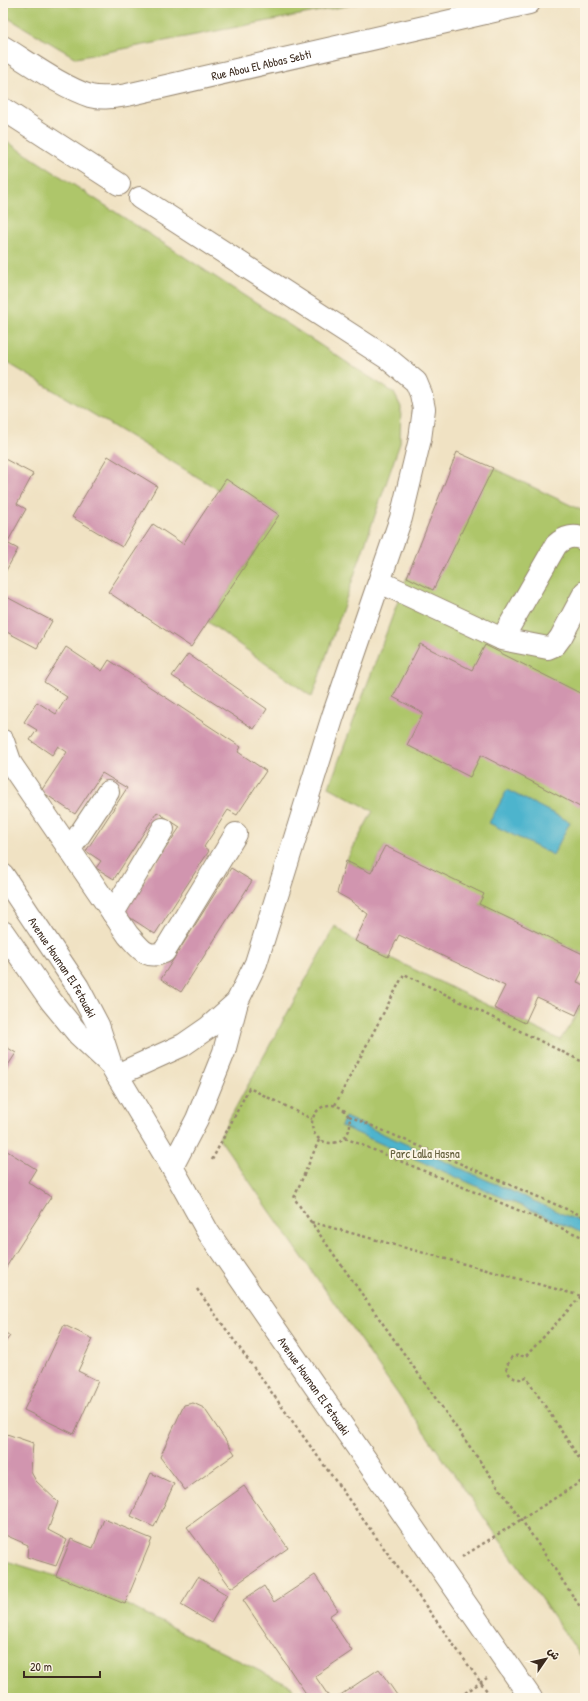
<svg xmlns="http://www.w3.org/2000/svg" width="588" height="1701" viewBox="0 0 588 1701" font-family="'Patrick Hand','Playpen Sans Arabic',sans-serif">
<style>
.green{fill:#aec66b;stroke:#747844}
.water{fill:#4eb4cd;stroke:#446f76}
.building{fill:#d195af}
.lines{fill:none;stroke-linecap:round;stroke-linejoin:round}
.minor-casing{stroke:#968670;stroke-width:24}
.path{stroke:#968670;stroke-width:2.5;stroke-dasharray:3 3;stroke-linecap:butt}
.minor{stroke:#fff;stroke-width:22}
.labels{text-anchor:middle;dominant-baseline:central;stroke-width:4;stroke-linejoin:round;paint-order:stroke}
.street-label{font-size:12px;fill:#3b2a1e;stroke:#fcf5e5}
.park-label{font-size:12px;fill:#5e5935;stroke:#fcf5e5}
</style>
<rect width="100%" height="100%" fill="#fcf5e5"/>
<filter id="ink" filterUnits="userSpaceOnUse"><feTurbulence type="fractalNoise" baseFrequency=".025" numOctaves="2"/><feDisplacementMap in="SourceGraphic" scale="8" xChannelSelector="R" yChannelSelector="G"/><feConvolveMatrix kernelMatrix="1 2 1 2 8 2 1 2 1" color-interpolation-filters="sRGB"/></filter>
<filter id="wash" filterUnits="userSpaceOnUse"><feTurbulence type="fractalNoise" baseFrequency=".012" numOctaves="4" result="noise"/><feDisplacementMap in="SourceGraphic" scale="16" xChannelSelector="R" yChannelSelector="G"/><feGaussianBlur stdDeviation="0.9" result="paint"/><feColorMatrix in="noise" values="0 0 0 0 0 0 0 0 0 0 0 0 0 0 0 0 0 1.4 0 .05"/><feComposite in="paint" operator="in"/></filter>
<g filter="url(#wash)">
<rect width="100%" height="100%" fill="#f0e2c3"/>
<g class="green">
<polygon points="3,3 362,3 76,58 3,15"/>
<polygon points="3,139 394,393 401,407 400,443 312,697 208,622 279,515 226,480 219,490 3,360"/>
<polygon points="493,468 585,512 585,955 479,904 385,846 371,873 346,861 373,811 329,787 407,577"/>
<polygon points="335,926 355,941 560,1040 576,1016 585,996 585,1662 219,1138"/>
<polygon points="3,1560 56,1576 125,1604 292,1687 297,1698 3,1698"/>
</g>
<g class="water">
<polygon points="507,790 570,822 553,855 489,823"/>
<polygon points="345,1117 585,1224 585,1234 341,1126"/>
</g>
<g id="blocks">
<g class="building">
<polygon points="457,452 493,468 433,590 407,577"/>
<polygon points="108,456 157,486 122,547 72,517"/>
<polygon points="3,458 33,474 17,504 26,509 7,543 18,549 3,576"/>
<polygon points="226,479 279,515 191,647 108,592 153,524 183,544"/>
<polygon points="3,595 52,621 37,648 3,630"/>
<polygon points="420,644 472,670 485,645 580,693 585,683 585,797 580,807 481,755 470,777 407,745 423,713 393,697"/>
<polygon points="66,647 102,671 109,660 241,747 238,752 266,771 237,815 228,810 204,847 209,851 155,934 123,913 180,827 157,812 114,879 96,868 101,861 86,851 127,788 102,773 75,814 41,791 67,752 58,746 52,755 30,740 37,730 24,722 37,702 56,714 67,697 44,682"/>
<polygon points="188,654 267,709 254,729 172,676"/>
<polygon points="385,846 484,894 479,904 585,955 585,966 577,982 585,985 585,996 576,1015 537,997 525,1023 494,1008 505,986 399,935 388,957 355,941 368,914 348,899 337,893 346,861 371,873"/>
<polygon points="231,868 252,881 181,992 161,979"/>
<polygon points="3,1045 16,1053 3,1073"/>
<polygon points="4,1149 36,1169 28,1182 51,1197 3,1272 3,1151"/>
<polygon points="64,1325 93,1339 78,1371 98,1381 74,1434 24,1410"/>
<polygon points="3,1331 10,1336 3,1345"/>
<polygon points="193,1403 204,1408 235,1454 185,1490 160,1457 184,1405"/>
<polygon points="4,1433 33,1443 31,1472 36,1481 58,1502 48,1530 67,1540 56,1566 27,1557 28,1545 3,1534"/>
<polygon points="151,1473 174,1484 154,1527 131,1516"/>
<polygon points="244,1486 288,1548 231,1588 187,1527"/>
<polygon points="104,1519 152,1539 125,1604 56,1576 71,1539 93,1548"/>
<polygon points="315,1575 338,1610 329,1616 352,1651 315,1676 330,1698 309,1698 243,1600 264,1586 274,1602"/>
<polygon points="198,1577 227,1595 211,1623 181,1605"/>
<polygon points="379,1669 399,1698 336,1698"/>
</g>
</g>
</g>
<g filter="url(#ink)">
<use href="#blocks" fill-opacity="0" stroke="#968670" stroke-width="1"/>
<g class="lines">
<g class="minor-casing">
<g id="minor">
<path id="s1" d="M3,47C28,62 62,87 90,96C102,99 115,97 127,95L529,3"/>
<polyline points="3,109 119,184"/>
<polyline points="140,198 387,358 416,382 421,394 424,409 420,439 401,518 333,716 256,963 237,1002 224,1052 197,1119 172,1167"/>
<polyline points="380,582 502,639 548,648 555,645 561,637 585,592"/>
<path d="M502,639L556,545C564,537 575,534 585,540"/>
<path d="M3,741L11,764L128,935C140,948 146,960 164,952L236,834"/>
<polyline points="70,849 108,792"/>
<path id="s2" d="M3,875L78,987L98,1025L111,1065L172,1167L208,1232L531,1698"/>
<polyline points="113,913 163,829"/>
<polyline points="3,932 51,1001 79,1035 109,1063"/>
<polyline points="117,1075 183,1045 209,1027 237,1002"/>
</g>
</g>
<g class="path">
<circle cx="331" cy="1124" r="19"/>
<polyline points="335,1105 404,974 585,1063"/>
<polyline points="349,1116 585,1217"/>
<polyline points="345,1138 585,1238"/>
<polyline points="319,1140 294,1198 521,1519 585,1614"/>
<polyline points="212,1160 249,1088 312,1119"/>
<polyline points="311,1222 585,1297"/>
<polyline points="197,1289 492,1698"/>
<path d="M585,1292L525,1357L520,1355L512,1357L506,1367C509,1377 516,1382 526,1377L585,1467"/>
<polyline points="462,1557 585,1479"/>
<polyline points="465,1693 487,1678"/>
</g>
<use href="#minor" class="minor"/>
</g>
</g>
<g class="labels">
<g class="street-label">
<text stroke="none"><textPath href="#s1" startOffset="275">Rue Abou El Abbas Sebti</textPath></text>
<text stroke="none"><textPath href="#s2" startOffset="110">Avenue Houman El Fetouaki</textPath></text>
<text stroke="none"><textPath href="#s2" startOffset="600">Avenue Houman El Fetouaki</textPath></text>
</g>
<g class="park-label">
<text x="425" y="1153">Parc Lalla Hasna</text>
</g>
</g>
<rect width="588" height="1701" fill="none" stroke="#fcf5e5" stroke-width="16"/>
<g transform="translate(546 1659) rotate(56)" stroke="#fcf5e5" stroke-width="3" paint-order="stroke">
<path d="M0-3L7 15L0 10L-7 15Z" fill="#3b2a1e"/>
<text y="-6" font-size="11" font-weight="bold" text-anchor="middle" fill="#3b2a1e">ش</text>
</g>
<path d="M24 1671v6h76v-6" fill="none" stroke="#3b2a1e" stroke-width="2"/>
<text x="30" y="1671" font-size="12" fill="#3b2a1e" stroke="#fcf5e5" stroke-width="3" paint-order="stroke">20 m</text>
</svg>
